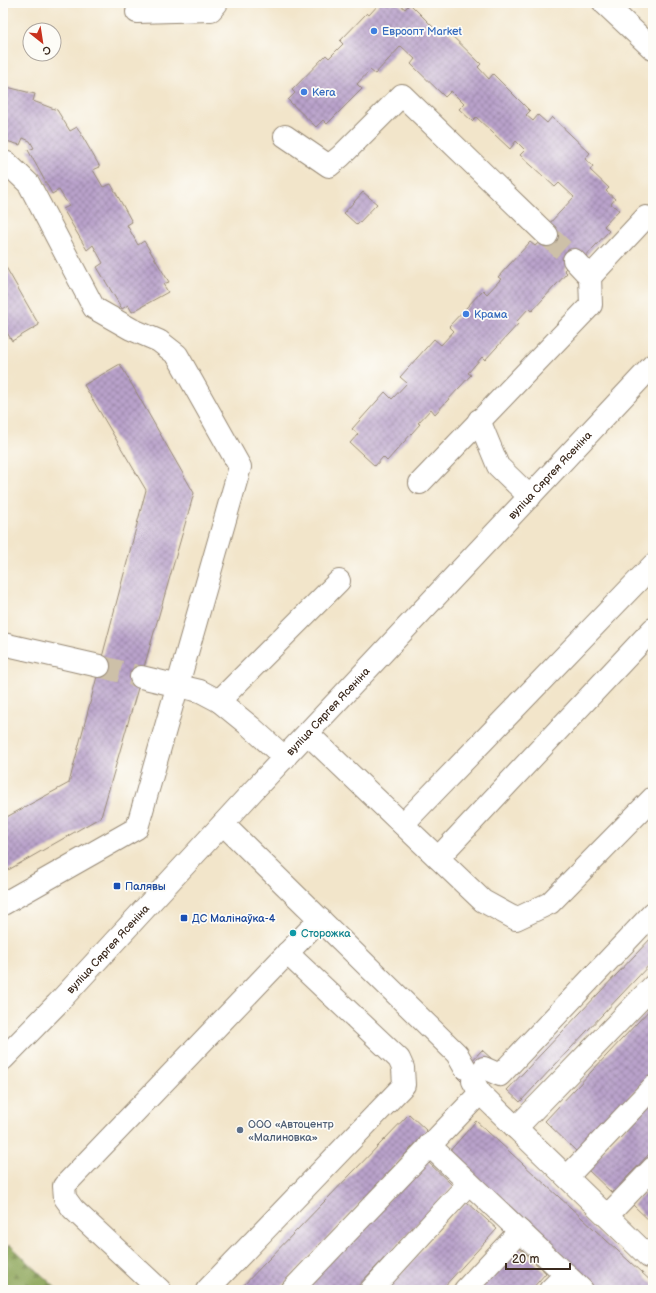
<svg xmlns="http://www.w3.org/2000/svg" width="656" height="1293" viewBox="0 0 656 1293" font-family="'Balsamiq Sans',sans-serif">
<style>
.forest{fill:url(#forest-firs);stroke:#63673a}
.building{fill:url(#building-cross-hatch)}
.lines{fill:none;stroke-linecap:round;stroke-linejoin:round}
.minor-tunnel{stroke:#cdc0a8;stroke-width:22;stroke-dasharray:22 11;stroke-linecap:butt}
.minor-casing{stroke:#968874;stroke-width:24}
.major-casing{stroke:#968874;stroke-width:24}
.minor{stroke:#fff;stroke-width:22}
.major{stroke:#fff;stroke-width:22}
.shop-dot{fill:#3f7fe0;stroke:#fdfcf7;stroke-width:1.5}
.transit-dot{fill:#1a4fb4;stroke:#fdfcf7;stroke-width:1.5}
.culture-dot{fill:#0f9aa8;stroke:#fdfcf7;stroke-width:1.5}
.service-dot{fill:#5c6f8a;stroke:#fdfcf7;stroke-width:1.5}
.labels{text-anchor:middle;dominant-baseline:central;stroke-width:3.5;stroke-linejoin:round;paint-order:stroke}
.shop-label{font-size:11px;fill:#366cbe;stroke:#fdfcf7;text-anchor:start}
.street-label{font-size:11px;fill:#3b2a1e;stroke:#fdfcf7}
.transit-label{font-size:11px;fill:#164399;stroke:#fdfcf7;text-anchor:start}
.culture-label{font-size:11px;fill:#0d838f;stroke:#fdfcf7;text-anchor:start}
.service-label{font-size:11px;fill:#4e5e75;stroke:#fdfcf7;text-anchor:start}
</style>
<defs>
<pattern id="forest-firs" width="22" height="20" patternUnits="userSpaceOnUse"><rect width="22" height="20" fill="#8ba456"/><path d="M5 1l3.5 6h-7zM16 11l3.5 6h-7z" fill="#738647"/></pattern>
<pattern id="building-cross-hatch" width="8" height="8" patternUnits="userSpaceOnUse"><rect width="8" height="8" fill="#b9a2cb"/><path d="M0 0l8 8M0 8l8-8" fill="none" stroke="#9884a4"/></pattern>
</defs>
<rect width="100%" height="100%" fill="#fdfcf7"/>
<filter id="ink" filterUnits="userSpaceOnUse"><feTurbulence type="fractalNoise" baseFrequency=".025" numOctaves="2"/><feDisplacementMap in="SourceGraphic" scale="8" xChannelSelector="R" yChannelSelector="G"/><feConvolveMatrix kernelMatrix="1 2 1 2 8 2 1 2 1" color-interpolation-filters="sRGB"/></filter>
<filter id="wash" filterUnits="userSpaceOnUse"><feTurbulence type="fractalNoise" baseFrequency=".012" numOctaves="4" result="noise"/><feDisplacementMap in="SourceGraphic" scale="16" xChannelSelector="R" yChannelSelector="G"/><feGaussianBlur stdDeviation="0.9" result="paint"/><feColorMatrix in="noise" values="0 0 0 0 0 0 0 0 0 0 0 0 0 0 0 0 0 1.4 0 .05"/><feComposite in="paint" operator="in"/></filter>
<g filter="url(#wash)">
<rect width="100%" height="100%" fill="#f2e5ca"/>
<polygon class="forest" points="10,1245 58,1290 3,1290 3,1252"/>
<g id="blocks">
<g class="building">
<polygon points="380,3 389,3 390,4 398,3 405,9 410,4 440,34 445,29 481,64 478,67 489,79 493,74 530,111 526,115 533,121 538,115 547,123 552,117 590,153 585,159 593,166 590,170 609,188 606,191 615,199 611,204 619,210 604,226 609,231 581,261 574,260 564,270 567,273 532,311 529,308 517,321 519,323 485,360 482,357 468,373 471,375 435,414 431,409 418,423 420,424 387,461 383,457 375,466 350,443 358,434 352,429 385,392 392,399 407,383 400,377 434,339 441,345 454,331 449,326 483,290 487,294 501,279 498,277 530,242 535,246 547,235 547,226 574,197 559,183 555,187 520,155 525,150 516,141 510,149 476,117 472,121 459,109 464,104 451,91 445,97 411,64 415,59 401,46 375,74 370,70 357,84 362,89 327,124 323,120 316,127 288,100 295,93 292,90 326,55 329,58 343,44 340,41 367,13 369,15"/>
<polygon points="3,86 35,94 33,101 57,110 70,131 77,127 100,167 93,170 103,187 111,184 132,222 127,225 138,245 144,241 169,282 163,284 168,292 132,312 128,305 122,309 97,267 103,263 93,245 87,250 63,209 69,206 59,190 52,194 28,150 34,148 30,141 23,138 20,145 3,140"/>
<polygon points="363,192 377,204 357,225 344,213"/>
<polygon points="3,262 39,325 12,341 3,326"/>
<polygon points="120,364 194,493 101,817 3,873 3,819 69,783 146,490 84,385"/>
<polygon points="653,936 653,961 520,1102 507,1090"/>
<polygon points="653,1006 653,1072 577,1152 545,1121"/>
<polygon points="482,1050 493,1060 467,1087 457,1077"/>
<polygon points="653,1099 653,1150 612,1193 587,1169"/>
<polygon points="409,1114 427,1131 278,1290 239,1290"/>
<polygon points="476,1121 653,1283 653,1290 596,1290 447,1154"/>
<polygon points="426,1160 453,1186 354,1290 302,1290"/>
<polygon points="653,1185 653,1224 633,1205"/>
<polygon points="467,1202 497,1229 441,1290 386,1290"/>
<polygon points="515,1244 546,1273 531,1290 472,1290"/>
</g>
</g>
</g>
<g filter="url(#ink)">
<use href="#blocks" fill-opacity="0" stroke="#968874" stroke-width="1"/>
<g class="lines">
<g class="minor-tunnel">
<polyline points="547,235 574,260"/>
<polyline points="99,666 141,677"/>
</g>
<g class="minor-casing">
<g id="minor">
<polyline points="137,12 211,10 217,3"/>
<polyline points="285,136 329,166 341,156 402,95 547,235"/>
<polyline points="3,162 7,163 29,184 94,308 131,329 159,341 177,355 240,467 137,828 3,904"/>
<polyline points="590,277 646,217"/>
<polyline points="479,420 498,466 530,497"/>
<polyline points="420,483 591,305 590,277 574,260"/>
<polyline points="3,644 99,666"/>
<polyline points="141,677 200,691 219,701 251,727 285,758"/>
<polyline points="219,701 339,581"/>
<polyline points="308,734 483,901 516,919 550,903 653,798"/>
<polyline points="223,824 457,1054 465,1068"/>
<polyline points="403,824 653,565"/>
<polyline points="438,858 653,629"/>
<polyline points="484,1068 500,1075 653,913"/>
<polyline points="480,1093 649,1257 653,1257"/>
<polyline points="516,1128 653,986"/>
<polyline points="429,1145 582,1290"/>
<polyline points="567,1177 653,1087"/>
<polyline points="607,1216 653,1168"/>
<polyline points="160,1290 73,1209 65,1198 64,1186 320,919"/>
<polyline points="207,1290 404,1085 403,1068 399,1059 287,953"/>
<polyline points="292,1290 480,1093 473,1081"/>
<polyline points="371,1290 469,1183"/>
<polyline points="465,1290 520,1231"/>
<polyline points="550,1290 566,1274"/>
</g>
</g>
<g class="major-casing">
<g id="major">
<polyline points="604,3 653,49"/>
<path id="s1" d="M3,1059L57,1004L252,792L653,365"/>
</g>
</g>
<use href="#minor" class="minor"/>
<use href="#major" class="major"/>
</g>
</g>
<g class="shop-dot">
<circle cx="374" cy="31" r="4"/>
<circle cx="304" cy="92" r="4"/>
<circle cx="466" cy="314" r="4"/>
</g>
<g class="transit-dot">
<rect x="113" y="882" width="8" height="8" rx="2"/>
<rect x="180" y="914" width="8" height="8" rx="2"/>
</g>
<circle class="culture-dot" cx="293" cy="933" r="4"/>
<circle class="service-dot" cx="240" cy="1130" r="4"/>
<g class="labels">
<g class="shop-label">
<text x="382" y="31">Евроопт Market</text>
<text x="312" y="92">Кега</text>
<text x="474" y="314">Крама</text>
</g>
<g class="street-label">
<text stroke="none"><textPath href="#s1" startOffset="800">вуліца Сяргея Ясеніна</textPath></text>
<text stroke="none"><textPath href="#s1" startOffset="476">вуліца Сяргея Ясеніна</textPath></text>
<text stroke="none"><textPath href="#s1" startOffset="152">вуліца Сяргея Ясеніна</textPath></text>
</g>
<g class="transit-label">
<text x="125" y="886">Палявы</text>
<text x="192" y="918">ДС Малінаўка-4</text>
</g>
<g class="culture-label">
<text x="301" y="933">Сторожка</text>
</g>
<g class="service-label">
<text x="248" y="1124">ООО «Автоцентр<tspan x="248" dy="13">«Малиновка»</tspan></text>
</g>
</g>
<rect width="656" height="1293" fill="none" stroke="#fdfcf7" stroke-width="16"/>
<g transform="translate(42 42) rotate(150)"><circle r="19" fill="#fdfcf7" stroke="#afa8a0"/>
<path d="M0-3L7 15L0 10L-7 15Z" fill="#c8321e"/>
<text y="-6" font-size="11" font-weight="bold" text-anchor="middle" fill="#3b2a1e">С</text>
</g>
<path d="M506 1263v6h64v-6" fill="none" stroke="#3b2a1e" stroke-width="2"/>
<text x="512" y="1263" font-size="12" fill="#3b2a1e" stroke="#fdfcf7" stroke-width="3" paint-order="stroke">20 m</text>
</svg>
